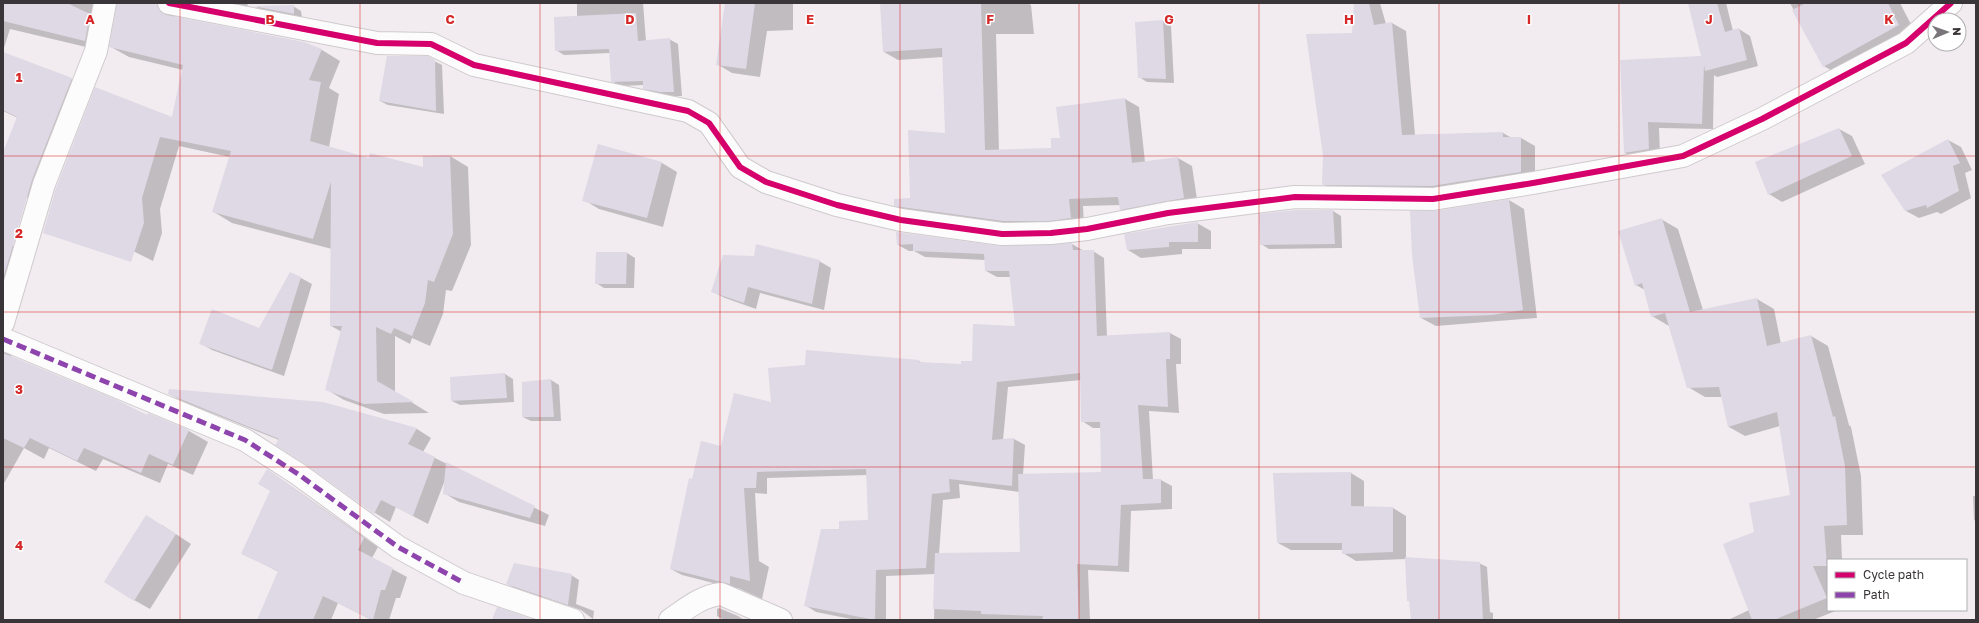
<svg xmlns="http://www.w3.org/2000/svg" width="1979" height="623" viewBox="0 0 1979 623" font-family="'Golos Text',sans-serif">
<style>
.shadow{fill:#0003;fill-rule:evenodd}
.building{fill:#dfd8e5}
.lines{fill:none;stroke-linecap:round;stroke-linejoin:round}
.minor-casing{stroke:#cfcacd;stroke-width:24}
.minor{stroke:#fdfcfd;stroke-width:22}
.quiet{stroke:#8e44ad;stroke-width:5;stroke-dasharray:10 5;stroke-linecap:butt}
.cycleway-casing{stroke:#fff;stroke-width:8}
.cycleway{stroke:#d6006c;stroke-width:6}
.grid{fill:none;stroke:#d62828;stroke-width:1;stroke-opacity:0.55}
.grid-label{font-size:13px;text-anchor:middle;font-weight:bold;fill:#d62828;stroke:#fff;stroke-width:3;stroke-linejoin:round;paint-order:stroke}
</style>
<rect width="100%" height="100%" fill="#f2ecf0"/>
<g class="shadow">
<polygon points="3,3 117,3 114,5 103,51 10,29 3,51"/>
<polygon points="118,3 181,3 175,11 175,18 304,43 322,50 340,61 329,88 339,94 329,147 370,159 424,168 424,157 450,156 468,167 471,245 452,291 446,290 443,314 430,346 412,338 410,344 395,336 395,392 429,413 384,414 344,400 326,389 342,332 331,326 332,249 232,223 214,212 230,157 179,146 160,209 162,233 153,261 69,219 172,118 183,70 129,57 111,47"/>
<polygon points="202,3 248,3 246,11"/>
<polygon points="577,3 643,3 646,41 669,39 678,44 682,96 668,96 652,93 644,88 644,85 620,86 612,81 610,53 564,55 556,50 577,17"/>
<polygon points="726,3 793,3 793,30 767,31 760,77 732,73 717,64"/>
<polygon points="881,3 1028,3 1031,5 1034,34 996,34 999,151 1052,149 1061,139 1125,99 1139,107 1145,162 1178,158 1192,166 1198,206 1135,217 1121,209 1121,205 1083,206 1084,226 1018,229 910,213 895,205 911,199 946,134 943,57 898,60 884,52"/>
<polygon points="1355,3 1380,3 1386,24 1392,23 1406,31 1415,135 1503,133 1512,138 1521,138 1535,146 1535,180 1447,194 1337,193 1323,184 1353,34"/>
<polygon points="1689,3 1726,3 1733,31 1739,29 1750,36 1758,66 1717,77 1714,75 1713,129 1659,128 1660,155 1636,159 1625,153 1621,61 1702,57"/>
<polygon points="1790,3 1900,3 1917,36 1842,77 1824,66"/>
<polygon points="293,6 301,11 302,18 262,10 256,7"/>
<polygon points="1163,21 1171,26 1174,83 1147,82 1139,77"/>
<polygon points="3,53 71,79 90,90 46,207 3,185 3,155 18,118 3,111"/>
<polygon points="434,61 442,65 444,114 388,105 380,101"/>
<polygon points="1839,129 1852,136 1865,164 1782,202 1769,194"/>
<polygon points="1948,140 1961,147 1972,170 1965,173 1971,198 1941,214 1937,212 1919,218 1906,211"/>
<polygon points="598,145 662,163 677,172 663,227 599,209 584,200"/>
<polygon points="1509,200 1524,209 1537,318 1436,326 1421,318 1435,212"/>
<polygon points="1296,211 1333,211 1341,216 1342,248 1269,249 1261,244"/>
<polygon points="1661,219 1678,229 1703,310 1757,299 1774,309 1781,344 1811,336 1828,346 1849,425 1851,427 1861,476 1863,535 1841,535 1842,560 1828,560 1828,610 1838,610 1813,620 1728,620 1749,610 1755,533 1792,496 1780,426 1745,436 1729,427 1722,397 1705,397 1688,387 1669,326 1652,316 1645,290 1636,285"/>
<polygon points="1197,223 1211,231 1211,249 1182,249 1182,254 1141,258 1128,250"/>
<path d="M897,233L1000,247L1072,244L1084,251H1093L1104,258L1107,337L1170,333L1181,339V364H1176L1179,413L1149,411L1153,480H1161L1172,486V509L1131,511L1129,572L1088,570L1090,620H934L935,574L886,576V620H856L816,612L805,605L840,530L869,521L867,475L767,478V494L755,493L759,561L769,567L762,599L738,588H727L721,585L682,575L671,569L693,480L722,447L772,403L919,361L922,363L962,365L973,362L1016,327L1011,277H997L986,271L985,260L925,257L914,251H909L898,245ZM1081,380L1082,421L1093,428H1101L1102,473L1023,475L1025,445L1014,439L1003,440L1008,387ZM959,484L1020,492L1021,553L939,554L943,500L960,498Z"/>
<polygon points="3,240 32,256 3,344 12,357 147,417 148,414 189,431 208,442 193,475 168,464 160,483 103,459 96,471 49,448 44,459 24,448 3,485"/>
<polygon points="597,253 627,253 635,258 634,288 604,288 596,283"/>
<polygon points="819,261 831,268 824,310 760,293 756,309 725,298 713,292"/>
<polygon points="301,278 312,284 284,376 212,350 200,343 260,329"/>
<polygon points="505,374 513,379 514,402 460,405 452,401"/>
<polygon points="551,380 559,385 561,421 531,421 523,417"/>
<polygon points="169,394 323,403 417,429 431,438 423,452 549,515 545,526 459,502 444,493 445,480 428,524 396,507 390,522 375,513 306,463 279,440 184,402"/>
<polygon points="268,470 378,547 372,558 407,577 400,598 396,598 389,620 372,620 338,603 331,620 258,620 279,572 242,553 271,490"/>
<polygon points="1351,473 1364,481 1364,508 1393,508 1406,516 1406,558 1479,563 1487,567 1490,612 1493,613 1493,620 1412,620 1410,602 1408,600 1406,559 1356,561 1343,553 1343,550 1291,550 1278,543"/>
<polygon points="1973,496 1976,496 1976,521 1974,520"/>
<polygon points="162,525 191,544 150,609 134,600"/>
<polygon points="571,575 579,580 576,604 594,611 593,619 581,610 515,588 507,584"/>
<polygon points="719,608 738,616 744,620 724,620 717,616 717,609"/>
</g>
<g class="building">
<polygon points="3,3 67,3 90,14 85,41 3,21"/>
<polygon points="117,3 157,3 161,12 167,15 304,42 322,49 309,80 321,82 310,141 369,158 370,153 423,167 423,156 450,155 453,234 434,282 428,280 425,303 412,336 394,328 391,334 376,327 377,381 414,402 364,404 325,390 342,326 330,326 331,182 313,239 212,212 231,151 160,137 142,198 144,223 131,262 43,233 56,188 95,87 172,117 183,65 109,47"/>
<polygon points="725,3 755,3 746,69 716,65"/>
<polygon points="880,3 981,3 985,150 1051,148 1051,138 1060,138 1056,107 1125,98 1132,163 1178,157 1184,198 1120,210 1118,197 1069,199 1071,218 1050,221 1003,221 894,206 894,199 910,198 908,130 945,133 942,48 883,52"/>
<polygon points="1354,3 1369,3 1374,25 1392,22 1402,135 1503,132 1503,137 1521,137 1521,172 1432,186 1322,185 1323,156 1306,34 1352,33"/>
<polygon points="1688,3 1717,3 1725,32 1739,28 1747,60 1705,71 1704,65 1702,124 1648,122 1649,149 1624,153 1620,60 1701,56"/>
<polygon points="1806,3 1888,3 1899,25 1823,67 1792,10"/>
<polygon points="294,5 294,14 253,6"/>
<polygon points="636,13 638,41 670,38 674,92 660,92 643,89 643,81 611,82 609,49 555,51 554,17"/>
<polygon points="1163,20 1166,79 1138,78 1135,22"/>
<polygon points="3,52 72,78 32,180 3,279 3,152 17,117 3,110"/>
<polygon points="387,56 428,56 435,60 436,111 379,101"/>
<polygon points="1839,128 1852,156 1768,195 1755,162"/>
<polygon points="1948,139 1960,163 1953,166 1959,191 1927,208 1926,205 1905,211 1881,175"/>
<polygon points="598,144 662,162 647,218 582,201"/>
<polygon points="1509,199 1523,310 1492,315 1420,318 1412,255 1410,211 1435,211"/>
<polygon points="1296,210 1333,210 1335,244 1260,245 1259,214"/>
<polygon points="1662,218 1690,312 1757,298 1767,346 1811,335 1833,417 1835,416 1845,466 1847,525 1824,526 1827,566 1813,566 1827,598 1774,620 1752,620 1723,544 1754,532 1749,503 1790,495 1777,412 1728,427 1719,387 1687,388 1665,313 1651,317 1642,283 1635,286 1618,231"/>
<polygon points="1198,222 1198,242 1169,242 1169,247 1127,250 1124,234"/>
<polygon points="896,232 1000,246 1072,243 1073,250 1094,250 1097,336 1170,332 1170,359 1166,359 1168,407 1138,405 1143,479 1161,479 1161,503 1121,505 1118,566 1077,564 1079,620 1042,620 1043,616 981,614 981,611 933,609 935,553 1020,552 1018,474 1101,472 1100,422 1081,422 1080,373 997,382 992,440 1014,438 1012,486 949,479 950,492 932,494 926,568 876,570 875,620 804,606 821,529 839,529 839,521 868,520 866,469 757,472 756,488 744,488 750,581 730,576 730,584 670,569 689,478 692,479 701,441 721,446 734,393 771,402 768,368 805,365 806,350 919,360 919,362 961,364 961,361 972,361 973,324 1015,326 1009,271 985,271 984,254 913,251 913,244 897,245"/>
<polygon points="756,244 820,260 812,304 748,287 744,303 711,292 723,255 754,256"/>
<polygon points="596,252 627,252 626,284 595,284"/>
<polygon points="290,272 301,277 272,370 199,344 212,309 259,328"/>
<polygon points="3,353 115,399 147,415 148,413 189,430 173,465 149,454 141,473 84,448 77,461 30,438 24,448 3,438"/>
<polygon points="505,373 507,398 451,401 450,377"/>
<polygon points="551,379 554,417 522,417 522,382"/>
<polygon points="169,389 323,402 417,428 408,444 435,457 413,516 381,500 374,514 305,464 275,445 279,439 168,394"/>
<polygon points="446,462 535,506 530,518 443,494"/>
<polygon points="267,469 364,538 358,550 393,568 385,590 381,590 373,620 323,596 313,620 257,620 278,571 241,554 270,491 258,484"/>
<polygon points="1351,472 1351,506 1393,507 1393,552 1342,554 1342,543 1277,543 1273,473"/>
<polygon points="146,515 176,534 134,601 104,582"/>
<polygon points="1405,557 1480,562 1483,620 1411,620 1409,601 1407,601"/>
<polygon points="514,563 572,574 568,605 506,584"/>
<polygon points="497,607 534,620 492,620"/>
</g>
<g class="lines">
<g class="minor-casing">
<g id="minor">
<polyline points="169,3 377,43 431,44 474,65 688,111 709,123 740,167 766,182 837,205 901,220 1002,234 1051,233 1087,229 1168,213 1295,197 1433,199 1533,183 1683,156 1762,119 1906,43 1951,3"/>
<polyline points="3,323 44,184 96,51 105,3"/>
<polyline points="3,339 245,440 298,474 398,547 464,583 573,620"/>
<path d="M670,620C686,609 701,596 721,594L781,620"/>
</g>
</g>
<use href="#minor" class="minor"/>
<polyline class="quiet" points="3,339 245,440 298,474 398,547 464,583"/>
<g class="cycleway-casing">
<polyline id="cycleway" points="169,3 377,43 431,44 474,65 688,111 709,123 740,167 766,182 837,205 901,220 1002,234 1051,233 1087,229 1168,213 1295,197 1433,199 1533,183 1683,156 1762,119 1906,43 1951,3"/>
</g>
<use href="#cycleway" class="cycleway"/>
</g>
<path class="grid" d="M180,3V620M360,3V620M540,3V620M720,3V620M900,3V620M1079,3V620M1259,3V620M1439,3V620M1619,3V620M1799,3V620M3,156H1976M3,312H1976M3,467H1976"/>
<g class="grid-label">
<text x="90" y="24">A</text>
<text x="270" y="24">B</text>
<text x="450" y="24">C</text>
<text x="630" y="24">D</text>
<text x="810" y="24">E</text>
<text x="990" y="24">F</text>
<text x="1169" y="24">G</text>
<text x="1349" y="24">H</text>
<text x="1529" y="24">I</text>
<text x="1709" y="24">J</text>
<text x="1889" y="24">K</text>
<text x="19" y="82">1</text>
<text x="19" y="238">2</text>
<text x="19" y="394">3</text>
<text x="19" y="550">4</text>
</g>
<rect width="1979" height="623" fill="none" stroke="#3a3538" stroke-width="8"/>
<rect x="1827" y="559" width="140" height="52" fill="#ffffff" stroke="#b0aeaf"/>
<rect x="1835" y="572" width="20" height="6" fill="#d6006c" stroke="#b0aeaf"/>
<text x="1863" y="579" font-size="12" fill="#3a3538">Cycle path</text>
<rect x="1835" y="592" width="20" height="6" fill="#8e44ad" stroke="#b0aeaf"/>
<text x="1863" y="599" font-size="12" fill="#3a3538">Path</text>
<g transform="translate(1947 32) rotate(88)"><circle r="19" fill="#ffffff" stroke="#b0aeaf"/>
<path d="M0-3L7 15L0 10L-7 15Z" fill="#7a7578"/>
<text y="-6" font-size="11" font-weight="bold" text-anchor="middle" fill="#3a3538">N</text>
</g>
</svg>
